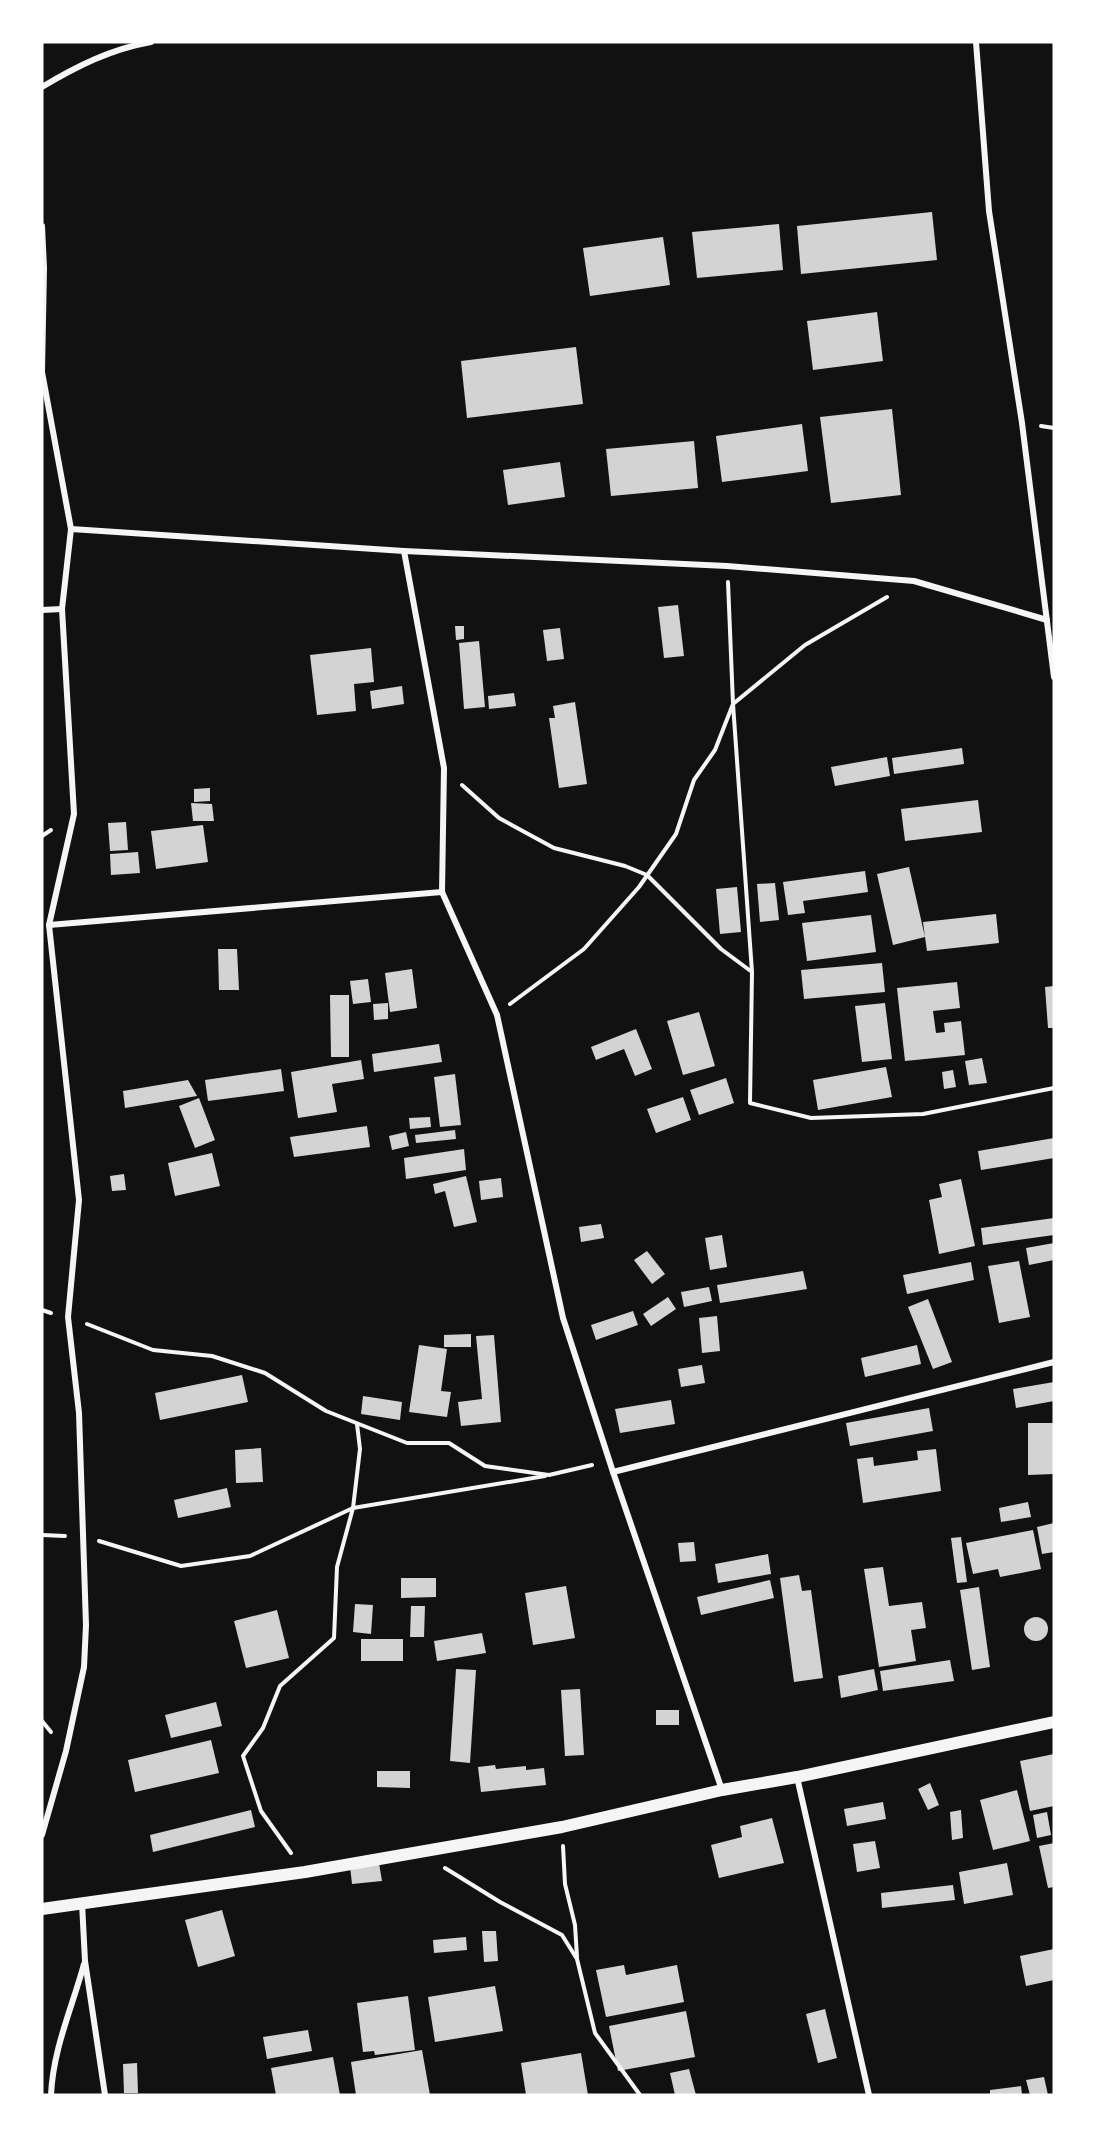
<svg xmlns="http://www.w3.org/2000/svg" width="1096" height="2137" viewBox="0 0 1096 2137" font-family="Georgia,serif">
<style>
.building{fill:#d3d3d3}
.lines{fill:none;stroke-linecap:round;stroke-linejoin:round}
.path{stroke:#f5f5f5;stroke-width:4}
.minor{stroke:#f5f5f5;stroke-width:6}
.secondary{stroke:#f5f5f5;stroke-width:12}
</style>
<rect width="100%" height="100%" fill="#111"/>
<g class="building">
<polygon points="932,212 937,260 801,274 797,226"/>
<polygon points="779,224 783,270 697,278 692,232"/>
<polygon points="663,237 670,285 590,296 583,248"/>
<polygon points="877,312 883,361 813,370 807,321"/>
<polygon points="576,347 583,404 467,418 461,361"/>
<polygon points="892,409 901,495 831,503 820,417"/>
<polygon points="802,424 808,471 722,482 716,436"/>
<polygon points="694,441 698,488 611,496 606,449"/>
<polygon points="560,462 565,497 508,505 503,470"/>
<polygon points="678,605 684,656 664,658 658,607"/>
<polygon points="455,626 464,626 464,639 456,640"/>
<polygon points="560,628 564,659 547,661 543,630"/>
<polygon points="479,641 485,707 464,709 459,643"/>
<polygon points="371,648 374,682 354,684 356,711 317,715 310,655"/>
<polygon points="402,686 404,704 372,709 370,691"/>
<polygon points="514,693 516,706 489,709 488,696"/>
<polygon points="575,702 587,784 559,788 549,718 555,718 553,706"/>
<polygon points="962,748 964,764 894,774 892,758"/>
<polygon points="887,757 890,776 835,786 831,767"/>
<polygon points="210,788 210,801 194,802 194,789"/>
<polygon points="978,800 982,832 905,841 901,809"/>
<polygon points="191,803 212,804 214,821 193,821"/>
<polygon points="126,822 128,850 110,851 108,823"/>
<polygon points="203,825 208,862 156,869 151,831"/>
<polygon points="138,852 140,873 111,875 110,854"/>
<polygon points="909,867 925,937 923,922 996,914 999,943 927,951 925,937 893,945 877,874"/>
<polygon points="865,871 868,892 803,901 805,913 788,915 783,882"/>
<polygon points="775,883 779,920 760,922 757,884"/>
<polygon points="737,887 741,932 720,934 716,889"/>
<polygon points="871,915 876,952 807,961 802,923"/>
<polygon points="218,949 237,949 239,990 219,990"/>
<polygon points="882,963 885,992 804,999 801,970"/>
<polygon points="412,969 417,1008 390,1012 385,973"/>
<polygon points="368,979 371,1002 353,1004 350,981"/>
<polygon points="957,982 960,1008 933,1011 936,1033 945,1032 944,1023 961,1021 965,1055 905,1061 897,988"/>
<polygon points="1054,986 1054,1028 1048,1028 1045,987"/>
<polygon points="330,995 349,995 349,1057 331,1057"/>
<polygon points="388,1003 388,1019 374,1020 373,1004"/>
<polygon points="885,1003 892,1059 862,1062 855,1006"/>
<polygon points="699,1012 715,1066 683,1075 667,1021"/>
<polygon points="636,1029 652,1069 635,1076 624,1049 596,1060 591,1047"/>
<polygon points="439,1044 442,1062 374,1072 372,1054"/>
<polygon points="982,1058 987,1083 969,1085 965,1061"/>
<polygon points="361,1060 364,1079 332,1084 337,1112 298,1118 291,1072"/>
<polygon points="886,1067 892,1097 818,1110 813,1080"/>
<polygon points="281,1069 284,1091 208,1101 205,1080"/>
<polygon points="953,1070 956,1087 944,1089 942,1072"/>
<polygon points="455,1074 461,1125 440,1127 434,1077"/>
<polygon points="726,1078 734,1103 699,1115 690,1090"/>
<polygon points="188,1080 197,1096 125,1108 123,1091"/>
<polygon points="683,1097 691,1120 656,1133 647,1109"/>
<polygon points="199,1098 215,1140 195,1148 179,1106"/>
<polygon points="430,1117 431,1127 410,1129 409,1118"/>
<polygon points="367,1126 370,1147 294,1157 290,1137"/>
<polygon points="455,1130 456,1139 416,1143 415,1135"/>
<polygon points="406,1132 409,1146 392,1150 389,1136"/>
<polygon points="1054,1138 1054,1158 981,1170 978,1151"/>
<polygon points="464,1149 466,1170 406,1179 404,1158"/>
<polygon points="212,1153 220,1186 175,1196 168,1163"/>
<polygon points="124,1174 126,1190 112,1191 110,1176"/>
<polygon points="466,1176 477,1222 454,1227 445,1191 435,1194 433,1184"/>
<polygon points="501,1178 503,1197 481,1200 479,1181"/>
<polygon points="961,1179 975,1246 939,1254 929,1200 942,1197 939,1184"/>
<polygon points="1054,1218 1054,1235 983,1245 981,1228"/>
<polygon points="601,1224 604,1238 581,1242 579,1227"/>
<polygon points="722,1235 727,1267 710,1270 705,1238"/>
<polygon points="1054,1243 1054,1260 1029,1265 1026,1248"/>
<polygon points="647,1251 665,1274 652,1284 634,1260"/>
<polygon points="1019,1261 1030,1317 999,1323 988,1266"/>
<polygon points="971,1262 974,1280 907,1294 903,1275"/>
<polygon points="803,1271 807,1289 720,1303 717,1285"/>
<polygon points="709,1287 712,1301 684,1307 681,1292"/>
<polygon points="668,1297 676,1309 651,1326 643,1314"/>
<polygon points="928,1299 952,1362 933,1369 908,1307"/>
<polygon points="633,1311 638,1325 596,1340 591,1325"/>
<polygon points="717,1316 720,1351 702,1353 699,1318"/>
<polygon points="471,1334 471,1347 444,1347 444,1335"/>
<polygon points="494,1335 501,1422 461,1426 458,1402 482,1399 476,1336"/>
<polygon points="419,1345 447,1349 441,1391 451,1392 447,1417 409,1412"/>
<polygon points="917,1345 921,1364 865,1377 861,1358"/>
<polygon points="702,1365 705,1383 681,1387 678,1369"/>
<polygon points="242,1375 248,1402 160,1420 155,1393"/>
<polygon points="1054,1382 1054,1401 1016,1408 1013,1389"/>
<polygon points="363,1396 402,1402 400,1420 361,1414"/>
<polygon points="671,1400 675,1424 620,1433 615,1409"/>
<polygon points="929,1408 933,1431 850,1446 846,1423"/>
<polygon points="1028,1423 1054,1423 1054,1474 1028,1475"/>
<polygon points="261,1448 263,1482 236,1483 235,1450"/>
<polygon points="936,1449 941,1491 863,1503 857,1459 873,1457 874,1466 918,1460 917,1451"/>
<polygon points="227,1488 231,1507 178,1518 174,1500"/>
<polygon points="1028,1502 1031,1517 1001,1522 999,1508"/>
<polygon points="1054,1523 1054,1552 1042,1554 1037,1527"/>
<polygon points="1033,1530 1041,1569 1000,1577 998,1569 973,1574 966,1543"/>
<polygon points="961,1537 967,1582 957,1583 951,1538"/>
<polygon points="694,1542 696,1561 680,1562 678,1543"/>
<polygon points="768,1554 771,1574 718,1583 715,1564"/>
<polygon points="883,1567 889,1606 922,1602 926,1628 911,1630 916,1661 879,1667 864,1569"/>
<polygon points="799,1575 802,1591 811,1590 823,1678 794,1682 780,1578"/>
<polygon points="401,1578 436,1578 436,1597 401,1598"/>
<polygon points="770,1580 774,1598 701,1615 697,1597"/>
<polygon points="566,1586 575,1638 533,1645 525,1593"/>
<polygon points="979,1587 990,1667 972,1670 960,1590"/>
<polygon points="355,1604 373,1605 371,1634 353,1632"/>
<polygon points="411,1606 425,1606 424,1637 410,1637"/>
<polygon points="277,1610 289,1658 246,1668 234,1621"/>
<circle cx="1036" cy="1629" r="12"/>
<polygon points="482,1633 486,1653 437,1661 434,1641"/>
<rect x="361" y="1639" width="42" height="22"/>
<polygon points="950,1660 954,1681 883,1691 880,1671"/>
<polygon points="456,1669 476,1670 470,1763 450,1761"/>
<polygon points="874,1669 878,1690 841,1698 838,1676"/>
<polygon points="580,1689 584,1755 565,1756 561,1690"/>
<polygon points="216,1702 222,1726 171,1738 165,1715"/>
<rect x="656" y="1710" width="23" height="15"/>
<polygon points="211,1740 219,1773 135,1792 128,1760"/>
<polygon points="1054,1754 1054,1806 1030,1811 1020,1761"/>
<polygon points="495,1765 496,1769 526,1766 526,1770 544,1768 546,1785 481,1792 478,1767"/>
<polygon points="377,1771 410,1771 410,1788 377,1787"/>
<polygon points="930,1783 939,1805 928,1810 918,1789"/>
<polygon points="1017,1790 1030,1841 993,1850 980,1800"/>
<polygon points="883,1802 886,1819 847,1826 844,1809"/>
<polygon points="251,1810 255,1827 153,1852 150,1835"/>
<polygon points="961,1810 963,1838 952,1840 950,1812"/>
<polygon points="1047,1812 1051,1835 1037,1838 1033,1815"/>
<polygon points="772,1818 784,1863 719,1878 711,1845 742,1837 740,1826"/>
<polygon points="875,1841 880,1868 857,1872 853,1844"/>
<polygon points="1054,1843 1054,1887 1048,1888 1039,1846"/>
<polygon points="379,1863 382,1881 352,1884 350,1866"/>
<polygon points="1007,1863 1013,1895 964,1904 959,1872"/>
<polygon points="953,1885 955,1900 882,1908 881,1893"/>
<polygon points="222,1910 235,1956 198,1967 185,1920"/>
<polygon points="482,1931 496,1931 498,1961 484,1962"/>
<polygon points="466,1937 467,1950 434,1953 433,1940"/>
<polygon points="1054,1949 1054,1980 1026,1986 1020,1956"/>
<polygon points="624,1965 626,1975 677,1965 684,2002 606,2017 596,1970"/>
<polygon points="495,1986 503,2031 435,2042 428,1997"/>
<polygon points="408,1996 415,2050 375,2055 374,2051 363,2052 357,2003"/>
<polygon points="825,2009 837,2058 818,2063 806,2014"/>
<polygon points="686,2011 695,2057 618,2071 609,2026"/>
<polygon points="308,2030 312,2051 267,2059 263,2037"/>
<polygon points="422,2050 430,2095 356,2095 351,2062"/>
<polygon points="581,2053 588,2095 526,2095 521,2063"/>
<polygon points="333,2057 340,2095 276,2095 271,2068"/>
<polygon points="137,2063 138,2093 124,2093 123,2064"/>
<polygon points="689,2069 696,2095 675,2095 670,2073"/>
<polygon points="1044,2077 1048,2095 1030,2095 1026,2080"/>
<polygon points="1021,2086 1022,2095 990,2095 990,2090"/>
</g>
<g class="lines">
<g class="path">
<polyline points="1041,426 1054,428"/>
<polyline points="728,582 733,704 752,972 750,1103 811,1118 923,1114 1054,1088"/>
<polyline points="462,785 499,818 554,848 625,866 647,875 721,949 752,972"/>
<polyline points="42,836 51,830"/>
<polyline points="510,1004 584,949 639,887 676,834 694,780 715,750 733,704 805,645 887,597"/>
<polyline points="42,1310 51,1313"/>
<polyline points="87,1324 153,1350 212,1356 265,1373 326,1411 407,1443 449,1443 485,1466 549,1475 592,1465"/>
<polyline points="42,1535 65,1536"/>
<polyline points="99,1541 181,1566 250,1556 353,1508 545,1476"/>
<polyline points="42,1721 51,1732"/>
<polyline points="563,1846 565,1884 575,1925 577,1957"/>
<polyline points="291,1853 261,1811 243,1756 263,1728 280,1686 334,1638 337,1567 353,1508 360,1449 357,1424"/>
<polyline points="445,1868 500,1902 562,1935 577,1959 595,2033 640,2095"/>
</g>
<g class="minor">
<polyline points="976,42 989,211 1022,423 1054,677"/>
<path d="M42,87C77,66 111,49 151,42"/>
<polyline points="42,226 44,268 42,372 71,529 62,609 74,814 49,925 79,1200 68,1317 79,1413 86,1625 84,1667 66,1751 42,1835"/>
<polyline points="71,529 404,551 727,566 914,581 1047,620"/>
<polyline points="404,551 444,768 442,892 497,1015 563,1318 613,1472 722,1790"/>
<polyline points="42,610 62,609"/>
<polyline points="49,925 442,892"/>
<polyline points="613,1472 1054,1362"/>
<polyline points="797,1777 869,2095"/>
<polyline points="82,1903 85,1961 105,2095"/>
<path d="M51,2095C53,2049 72,2008 84,1964"/>
</g>
<polyline class="secondary" points="42,1909 305,1872 562,1827 722,1790 797,1777 1054,1722"/>
</g>
<rect width="1096" height="2137" fill="none" stroke="#ffffff" stroke-width="87"/>
</svg>
